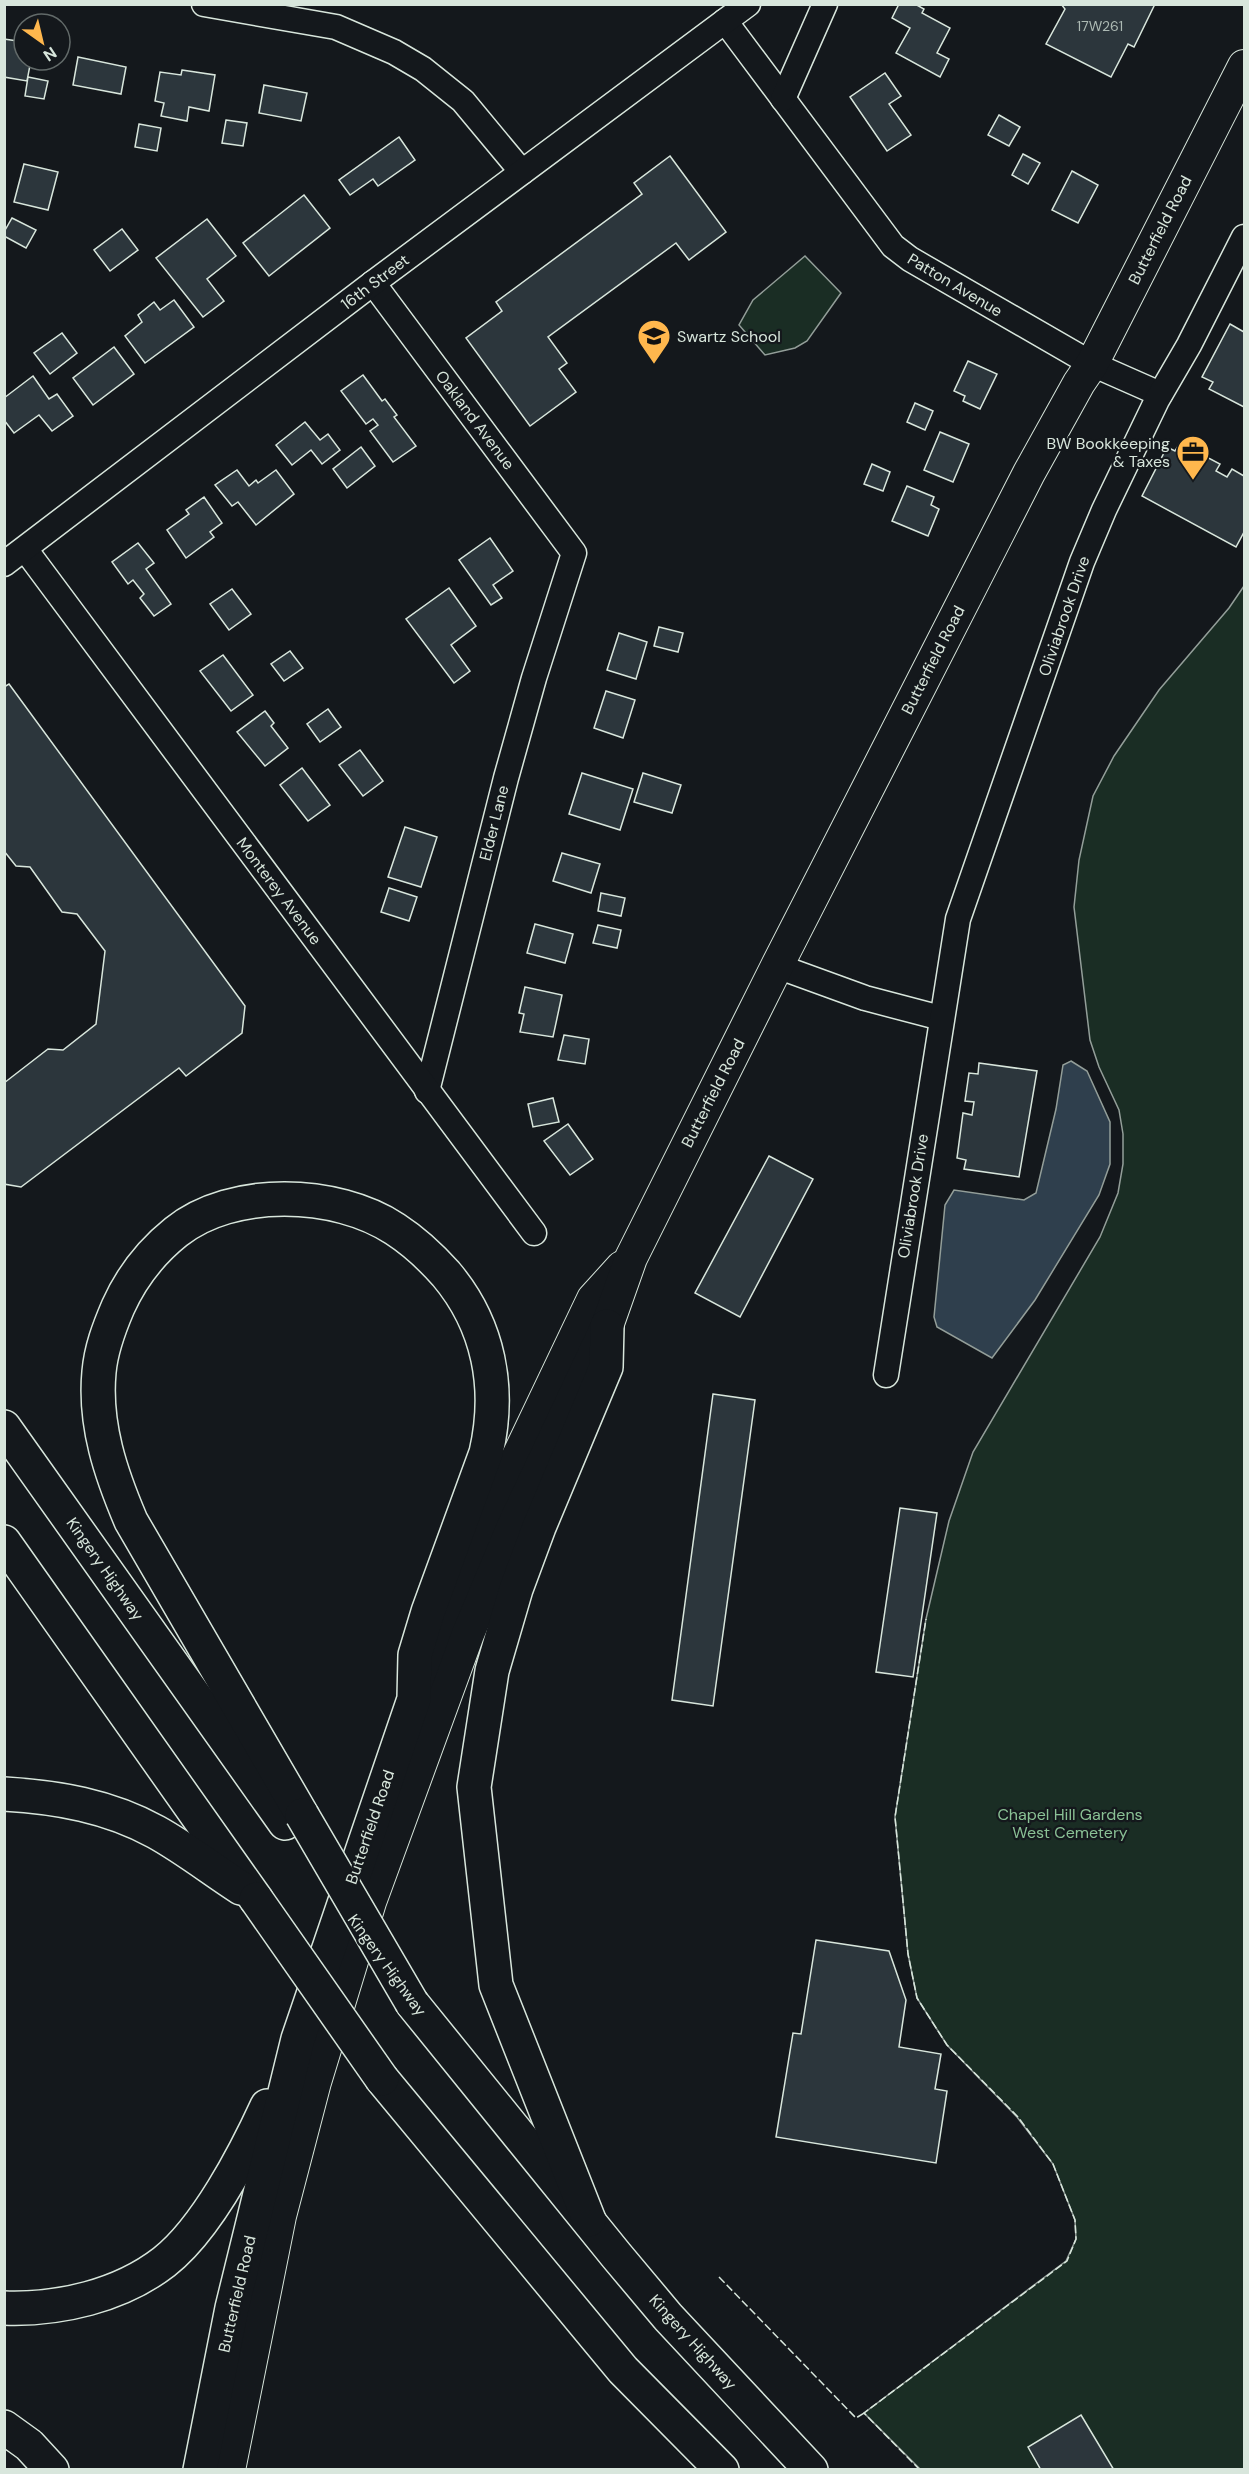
<svg xmlns="http://www.w3.org/2000/svg" width="1249" height="2474" viewBox="0 0 1249 2474" font-family="'DM Sans',sans-serif">
<style>
.green{fill:#1a2d24;stroke:#939e99;stroke-width:1.5}
.water{fill:#2f3f4d;stroke:#939e99;stroke-width:1.5}
.building{fill:#2c363c;stroke:#d8e6dc;stroke-width:1.5}
.lines{fill:none;stroke-linecap:round;stroke-linejoin:round}
.minor-casing{stroke:#d8e6dc;stroke-width:27}
.major-casing{stroke:#d8e6dc;stroke-width:34}
.highway-casing{stroke:#d8e6dc;stroke-width:36}
.minor{stroke:#14181c;stroke-width:24}
.major{stroke:#14181c;stroke-width:32}
.highway{stroke:#14181c;stroke-width:33}
.highway-bridge-casing{stroke:#d8e6dc;stroke-width:36;stroke-linecap:butt}
.highway-bridge{stroke:#14181c;stroke-width:33}
.fence{stroke:#d8e6dc;stroke-width:1.5;stroke-dasharray:8 3;stroke-linecap:butt}
.labels{text-anchor:middle;dominant-baseline:central;stroke-width:4.5;stroke-linejoin:round;paint-order:stroke}
.number-label{font-size:14px;fill:#adbab4}
.street-label{font-size:16px;fill:#d8e6dc;stroke:#14181c}
.poi-label{font-size:16px;fill:#d8e6dc;stroke:#14181c;text-anchor:start}
.park-label{font-size:16px;fill:#8ac095;stroke:#14181c}
</style>
<rect width="100%" height="100%" fill="#14181c"/>
<g class="green">
<polygon points="805,256 841,293 807,341 795,348 765,355 739,325 753,300"/>
<polygon points="1244,586 1244,2469 920,2469 864,2413 1066,2261 1076,2239 1075,2220 1053,2164 1017,2117 947,2045 917,1998 908,1954 895,1817 926,1619 949,1521 973,1452 1100,1237 1118,1193 1123,1164 1123,1134 1119,1110 1099,1067 1090,1040 1074,907 1079,860 1093,796 1114,756 1159,690 1229,608"/>
</g>
<polygon class="water" points="1071,1061 1087,1071 1110,1122 1110,1164 1099,1195 1035,1300 992,1358 937,1327 934,1317 945,1205 954,1190 1024,1200 1036,1193 1056,1109 1063,1065"/>
<g class="building">
<polygon points="899,4 915,4 924,9 922,13 950,28 937,53 949,59 940,77 896,53 910,28 892,18"/>
<polygon points="1061,4 1155,4 1134,47 1128,44 1111,77 1046,44 1065,9"/>
<polygon points="4,39 24,42 24,60 31,60 27,81 4,77"/>
<polygon points="78,57 126,67 121,94 73,85"/>
<polygon points="182,70 215,75 209,111 189,107 187,121 161,116 164,103 155,101 160,72 181,75"/>
<polygon points="885,73 901,96 889,104 911,135 887,151 850,97"/>
<polygon points="28,77 48,81 44,99 25,96"/>
<polygon points="264,85 307,93 301,121 259,113"/>
<polygon points="999,115 1020,127 1009,146 988,135"/>
<polygon points="226,120 247,123 243,146 222,143"/>
<polygon points="139,124 161,128 157,151 135,147"/>
<polygon points="399,137 415,160 378,186 373,179 350,195 339,180"/>
<polygon points="1023,154 1040,163 1028,184 1012,175"/>
<polygon points="670,156 726,232 689,260 676,243 548,337 567,363 559,369 576,392 530,426 466,338 502,311 496,302 642,194 634,183"/>
<polygon points="24,164 58,172 48,210 14,202"/>
<polygon points="1072,171 1098,185 1078,223 1052,210"/>
<polygon points="304,195 330,228 269,276 243,243"/>
<polygon points="12,218 36,230 26,248 4,236 4,232"/>
<polygon points="207,219 236,256 207,279 224,301 203,317 156,258"/>
<polygon points="122,229 138,250 110,271 94,250"/>
<polygon points="174,300 194,327 145,363 125,336 142,322 138,315 154,302 160,310"/>
<polygon points="1230,324 1244,332 1244,407 1209,389 1213,382 1202,377"/>
<polygon points="62,333 77,353 50,374 34,353"/>
<polygon points="114,347 134,374 93,405 73,378"/>
<polygon points="968,361 997,374 980,409 963,401 965,396 954,391"/>
<polygon points="363,375 382,401 385,399 397,415 394,417 416,446 393,462 370,431 378,425 373,419 366,424 341,391"/>
<polygon points="33,376 49,399 57,394 73,416 52,431 39,415 14,433 4,420 4,398"/>
<polygon points="915,403 933,411 925,430 907,422"/>
<polygon points="305,422 320,440 328,434 340,450 322,464 311,450 292,465 276,445"/>
<polygon points="940,432 969,444 953,482 924,470"/>
<polygon points="1180,443 1220,464 1216,471 1227,477 1232,469 1244,476 1244,532 1236,547 1142,496 1167,447 1175,451"/>
<polygon points="361,447 375,466 347,488 333,469"/>
<polygon points="872,464 890,472 883,491 864,484"/>
<polygon points="237,470 249,486 256,480 258,483 276,470 294,494 256,525 238,502 232,506 215,485"/>
<polygon points="907,486 934,497 931,505 939,509 928,536 892,521"/>
<polygon points="204,497 222,523 210,532 214,537 186,558 167,530 189,514 186,510"/>
<polygon points="490,538 513,571 493,585 502,598 491,605 459,560"/>
<polygon points="138,543 154,563 146,569 171,604 154,616 140,598 144,594 133,580 128,584 112,562"/>
<polygon points="449,588 476,626 451,645 470,671 454,683 406,619"/>
<polygon points="232,589 251,614 229,630 210,604"/>
<polygon points="659,627 683,633 678,652 654,646"/>
<polygon points="619,633 647,642 636,679 607,670"/>
<polygon points="290,651 303,668 284,681 271,664"/>
<polygon points="223,655 253,695 231,711 200,671"/>
<polygon points="9,684 245,1006 242,1033 186,1076 179,1068 21,1187 4,1184 4,1083 48,1049 63,1050 96,1024 105,951 77,914 62,912 30,867 16,866 4,851 4,687"/>
<polygon points="606,691 635,700 623,738 594,728"/>
<polygon points="328,709 341,727 320,742 307,724"/>
<polygon points="265,711 274,723 271,726 288,748 265,766 237,732"/>
<polygon points="360,750 383,781 363,796 339,765"/>
<polygon points="302,768 330,805 308,821 280,785"/>
<polygon points="582,773 633,789 620,830 569,814"/>
<polygon points="643,773 681,785 672,813 634,802"/>
<polygon points="405,827 437,837 421,887 388,877"/>
<polygon points="562,853 600,864 591,893 553,881"/>
<polygon points="389,888 417,897 409,921 381,912"/>
<polygon points="601,893 625,898 621,916 598,911"/>
<polygon points="535,924 573,934 565,963 527,953"/>
<polygon points="598,925 621,930 617,948 593,943"/>
<polygon points="525,987 562,995 553,1037 520,1032 524,1014 519,1013"/>
<polygon points="564,1035 589,1039 585,1064 558,1060"/>
<polygon points="979,1063 1037,1071 1019,1177 964,1169 966,1160 957,1158 963,1113 972,1115 974,1102 965,1101 969,1073 978,1074"/>
<polygon points="553,1098 559,1122 533,1127 528,1104"/>
<polygon points="568,1124 593,1159 570,1175 544,1141"/>
<polygon points="769,1156 813,1179 740,1317 695,1293"/>
<polygon points="713,1394 755,1400 713,1706 672,1700"/>
<polygon points="900,1508 937,1513 913,1677 876,1672"/>
<polygon points="816,1940 889,1951 906,2000 899,2047 941,2054 935,2089 947,2091 936,2163 776,2137 793,2033 801,2034"/>
<polygon points="1081,2415 1114,2470 1041,2470 1028,2447"/>
</g>
<g class="lines">
<g class="minor-casing">
<g id="minor">
<polyline points="204,4 336,27 394,52 423,69 463,101 522,172"/>
<polyline points="725,21 893,246 910,259 1092,364 1160,394"/>
<polyline points="783,99 825,4"/>
<polyline points="373,283 574,553 534,678 506,778 427,1091"/>
<polyline points="25,549 534,1233"/>
<polyline points="4,564 373,283 748,4"/>
<polyline points="777,966 865,998 941,1018"/>
<polyline points="886,1375 958,919 1082,562 1104,510 1157,400 1189,345 1244,237"/>
</g>
</g>
<g class="major-casing">
<g id="major">
<polyline points="417,1693 489,1517 593,1299 622,1267"/>
<polyline points="229,2470 280,2216 315,2082 370,1902 468,1634 514,1524 607,1326 631,1258 777,966 1029,473 1079,383 1092,364 1244,66"/>
</g>
</g>
<g class="highway-casing">
<g id="highway">
<polyline points="4,1427 285,1823"/>
<polyline points="4,1542 256,1899"/>
<path d="M4,1794C57,1797 109,1806 156,1832C185,1848 213,1870 241,1888"/>
<polyline points="412,2003 616,2255 668,2317 811,2470"/>
<polyline points="382,2079 623,2370 722,2470"/>
<polyline points="589,2220 496,1985 474,1787 492,1671 516,1589 539,1527 606,1367 607,1326"/>
<path d="M4,2308C59,2310 120,2296 164,2262C206,2229 245,2154 267,2106"/>
<polyline points="4,2427 29,2445 52,2470"/>
<path d="M200,2470L232,2308L298,2039L414,1699L415,1655L428,1612L486,1453C501,1388 489,1325 446,1274C430,1256 415,1242 395,1229C336,1190 232,1187 176,1232C151,1252 131,1278 118,1307C109,1328 101,1349 99,1372C94,1425 111,1474 131,1521L302,1815"/>
</g>
</g>
<use href="#minor" class="minor"/>
<use href="#major" class="major"/>
<use href="#highway" class="highway"/>
<g class="highway-bridge-casing">
<g id="highway-bridge">
<polyline points="302,1815 412,2003"/>
<polyline points="256,1899 382,2079"/>
</g>
</g>
<use href="#highway-bridge" class="highway-bridge"/>
<g class="fence">
<polyline points="719,2277 856,2418 864,2413"/>
<polyline points="920,2470 864,2413 1067,2261 1076,2239 1075,2220 1053,2164 1018,2117 947,2045 917,1998 908,1954 895,1817 926,1619"/>
</g>
</g>
<defs>
<g id="school-pin" transform="scale(1.725)"><path d="M0 17L-7.5 6A9.5 9.5 0 1 1 7.5 6Z" fill="#ffb74d" stroke="#14181c"/><path d="M0-5L7-2L0 1L-7-2ZM-4 1L0 2.5L4 1V4Q0 6-4 4Z" fill="#111"/></g>
<g id="office-pin" transform="scale(1.725)"><path d="M0 17L-7.5 6A9.5 9.5 0 1 1 7.5 6Z" fill="#ffb74d" stroke="#14181c"/><path d="M-6-3h4V-5.5h4V-3h4V5H-6ZM-1-4.5V-3h2v-1.5ZM-6 0V1H6V0Z" fill="#111"/></g>
</defs>
<g fill-rule="evenodd">
<use href="#school-pin" x="654" y="336"/>
<use href="#office-pin" x="1193" y="452"/>
</g>
<g class="labels">
<g class="number-label">
<text x="1100" y="26">17W261</text>
</g>
<g class="street-label">
<text transform="translate(1160 230) rotate(-63)">Butterfield Road</text>
<text transform="translate(375 282) rotate(-37)">16th Street</text>
<text transform="translate(955 285) rotate(31)">Patton Avenue</text>
<text transform="translate(475 420) rotate(53)">Oakland Avenue</text>
<text transform="translate(1064 616) rotate(-71)">Oliviabrook Drive</text>
<text transform="translate(933 660) rotate(-63)">Butterfield Road</text>
<text transform="translate(494 823) rotate(-76)">Elder Lane</text>
<text transform="translate(279 891) rotate(53)">Monterey Avenue</text>
<text transform="translate(713 1093) rotate(-63)">Butterfield Road</text>
<text transform="translate(913 1196) rotate(-81)">Oliviabrook Drive</text>
<text transform="translate(105 1569) rotate(55)">Kingery Highway</text>
<text transform="translate(370 1827) rotate(-71)">Butterfield Road</text>
<text transform="translate(387 1965) rotate(54)">Kingery Highway</text>
<text transform="translate(237 2294) rotate(-77)">Butterfield Road</text>
<text transform="translate(693 2342) rotate(48)">Kingery Highway</text>
</g>
<g class="poi-label">
<text x="677" y="336">Swartz School</text>
<text x="1170" y="443" text-anchor="end">BW Bookkeeping<tspan x="1170" dy="18">&amp; Taxes</tspan></text>
</g>
<g class="park-label">
<text x="1070" y="1814">Chapel Hill Gardens<tspan x="1070" dy="18">West Cemetery</tspan></text>
</g>
</g>
<rect width="1249" height="2474" fill="none" stroke="#d8e6dc" stroke-width="12"/>
<g transform="translate(42 42) rotate(146)"><circle r="28" fill="#14181c" stroke="#626a69" stroke-width="1.5"/>
<path d="M0-4.5L10 22L0 15L-10 22Z" fill="#ffb74d"/>
<text y="-9" font-size="16" font-weight="bold" text-anchor="middle" fill="#d8e6dc">N</text>
</g>
</svg>
